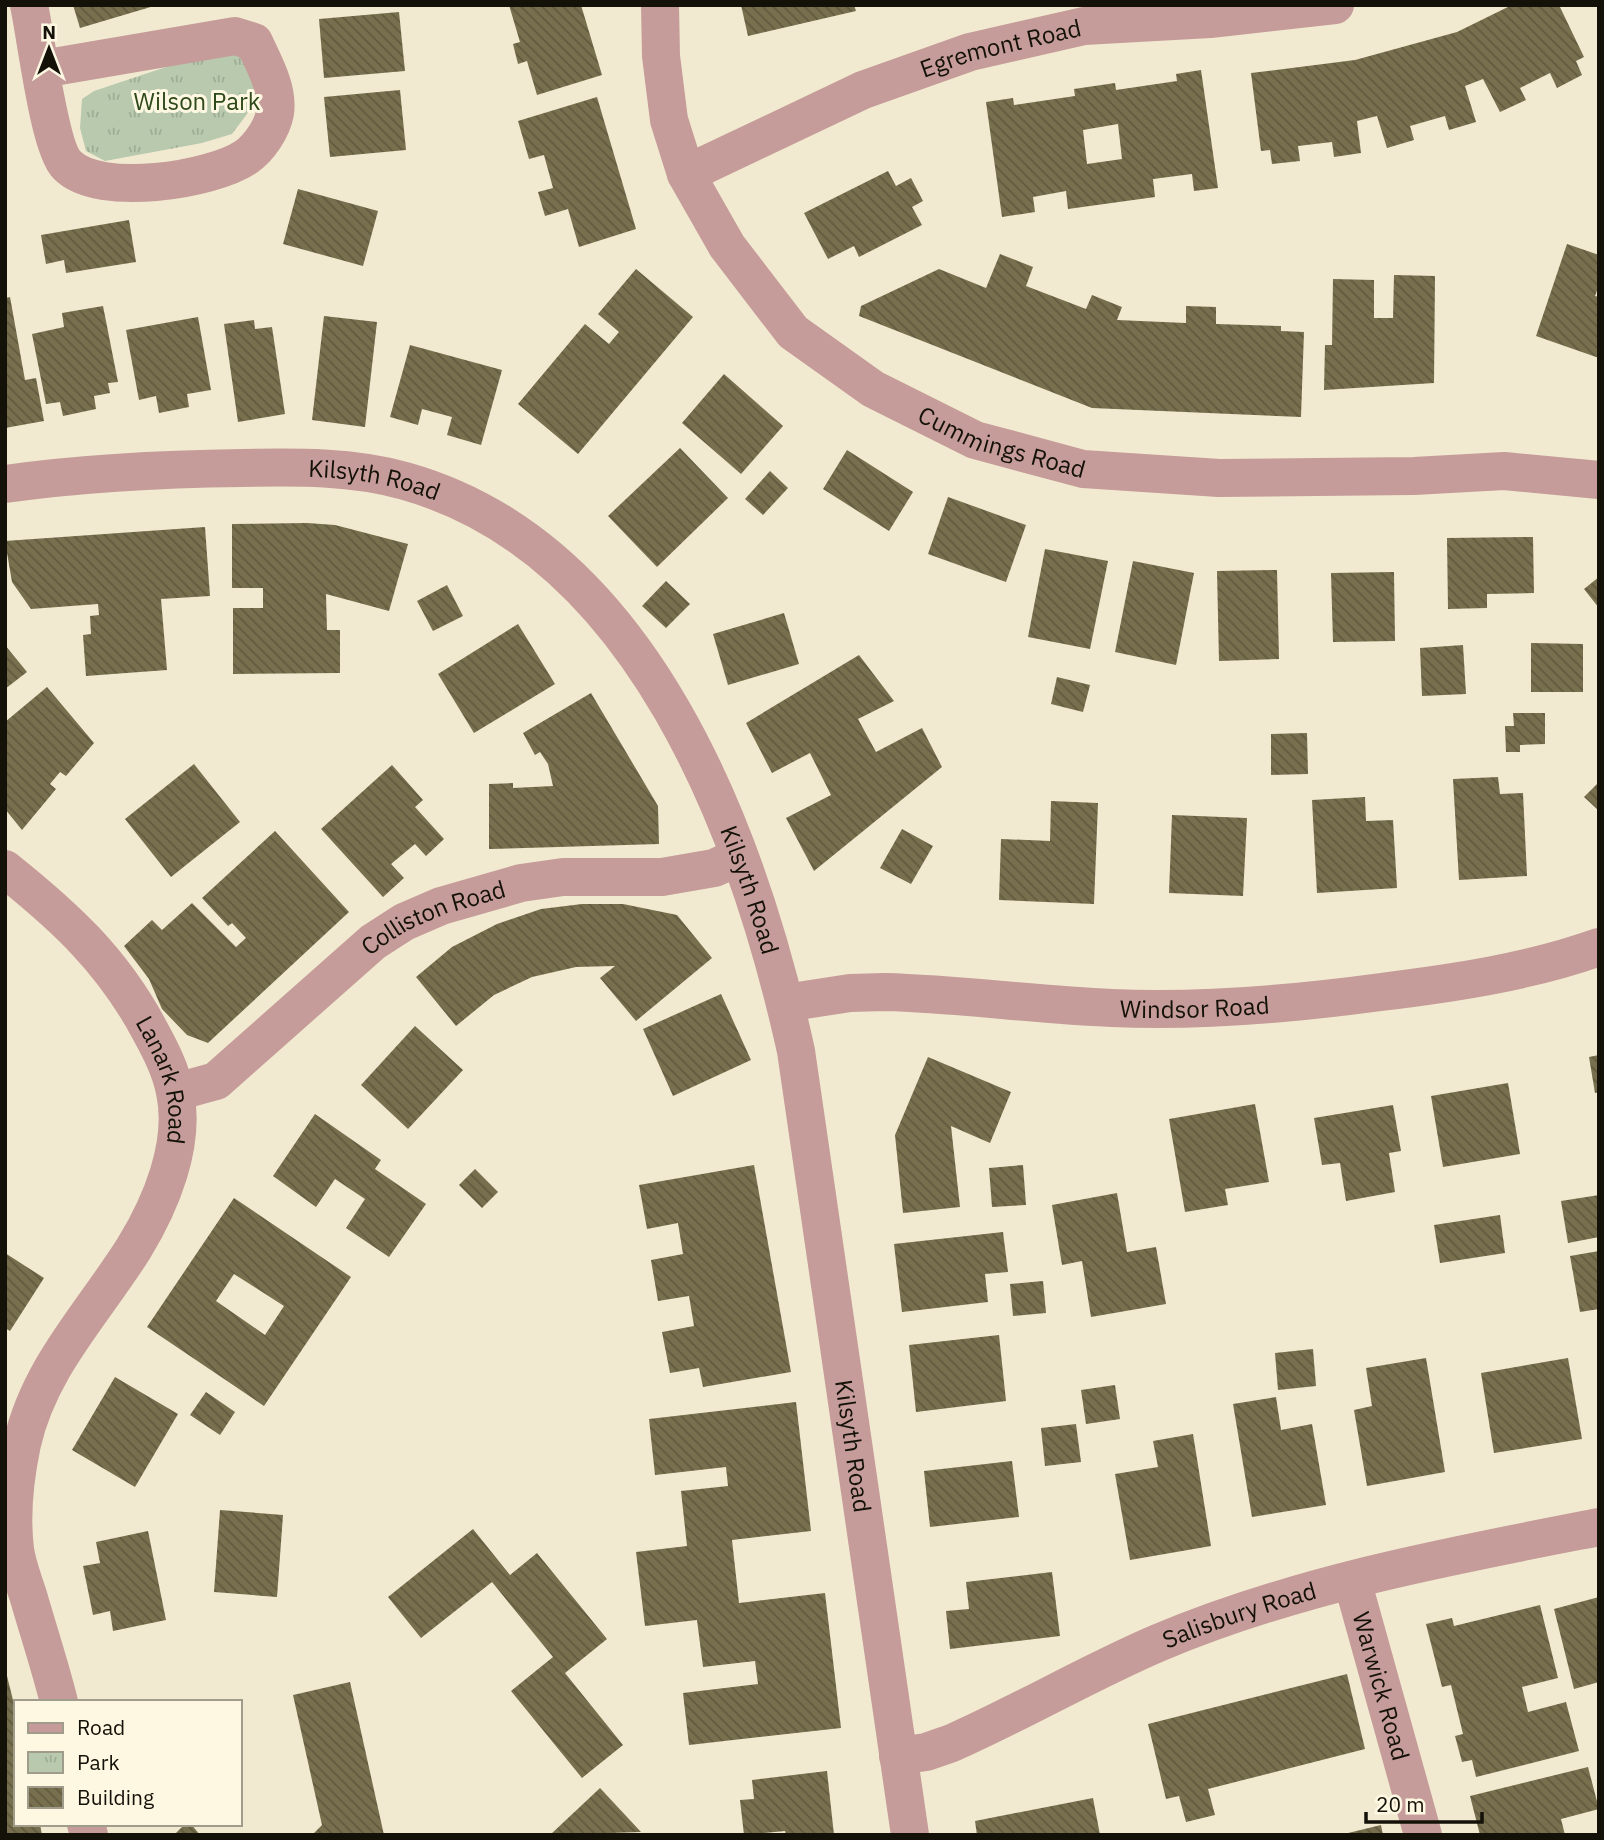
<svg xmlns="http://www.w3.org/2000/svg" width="1604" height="1840" viewBox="0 0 1604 1840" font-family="'IBM Plex Sans',sans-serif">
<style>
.park{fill:url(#park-tufts)}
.building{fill:url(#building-back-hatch);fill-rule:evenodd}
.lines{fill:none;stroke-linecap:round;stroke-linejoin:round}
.minor{stroke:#c59c99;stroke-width:38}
.labels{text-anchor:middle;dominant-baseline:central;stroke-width:6;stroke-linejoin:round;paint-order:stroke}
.street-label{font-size:24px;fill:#141108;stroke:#fef8e3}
.park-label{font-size:24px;fill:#2e491a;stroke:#fef8e3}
</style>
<defs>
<pattern id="park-tufts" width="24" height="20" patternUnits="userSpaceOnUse" patternTransform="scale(1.75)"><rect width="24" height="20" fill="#b8c9ae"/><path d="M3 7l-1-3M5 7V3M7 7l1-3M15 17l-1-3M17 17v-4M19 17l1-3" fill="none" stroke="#9dac94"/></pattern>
<pattern id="building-back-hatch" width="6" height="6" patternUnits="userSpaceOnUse" patternTransform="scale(1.75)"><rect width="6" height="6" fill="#786f4e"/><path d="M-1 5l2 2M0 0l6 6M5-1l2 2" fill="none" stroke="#615a3f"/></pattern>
</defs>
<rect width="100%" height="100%" fill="#f2ead0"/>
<polygon class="park" points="220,49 242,56 261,86 247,114 232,134 202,143 105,161 86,151 80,128 82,99 94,91"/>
<g class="building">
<polygon points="73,5 154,5 154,6 80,28"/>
<polygon points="509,5 581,5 602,75 537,95 527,61 518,64 513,44 520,42"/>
<polygon points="741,5 854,5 856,11 748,36"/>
<polygon points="1512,5 1559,5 1584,57 1576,61 1582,75 1557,88 1550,73 1520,88 1526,100 1500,112 1483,79 1465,86 1476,122 1449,130 1445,116 1410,126 1414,140 1387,148 1377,116 1357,121 1361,153 1334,157 1332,142 1298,146 1300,161 1272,164 1270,150 1261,151 1251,73 1355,60 1457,32"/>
<polygon points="399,12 405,71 324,78 319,19"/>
<path d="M1201,70L1218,188L1194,191L1192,174L1153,179L1155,197L1068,209L1066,191L1033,197L1035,212L1002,217L986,102L1013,98L1014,105L1075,96L1074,89L1115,83L1116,90L1177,81L1176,74ZM1118,124L1122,159L1087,164L1083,130Z"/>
<polygon points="400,90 406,150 330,157 324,97"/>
<polygon points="597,97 636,229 579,247 568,209 545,216 538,192 553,188 544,155 529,159 518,121"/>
<polygon points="888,171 896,186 911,178 923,201 912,207 922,225 859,257 854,246 828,259 804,213"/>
<polygon points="298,189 378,211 363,266 283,244"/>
<polygon points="129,220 136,262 66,273 64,260 46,264 41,235"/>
<polygon points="1567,244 1599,255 1599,285 1595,296 1599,297 1599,358 1536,336"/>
<polygon points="1000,254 1033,267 1026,286 1086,309 1092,295 1122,307 1117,320 1186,323 1186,306 1216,307 1216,324 1281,326 1281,331 1304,332 1301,417 1092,408 859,316 861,306 939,269 986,288"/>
<polygon points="636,269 693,317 578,454 518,404 585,324 609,344 619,332 598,314"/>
<polygon points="1394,275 1435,276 1434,383 1324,390 1325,345 1332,345 1333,279 1374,280 1374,318 1393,318"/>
<polygon points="10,297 25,380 36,378 44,421 5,428 5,298"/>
<polygon points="103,306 118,382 108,383 110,393 94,396 96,409 63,416 60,402 46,404 32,334 64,327 62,313"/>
<polygon points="324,316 377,322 365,427 312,420"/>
<polygon points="198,317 211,390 187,394 189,407 159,413 156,396 139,400 126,330"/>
<polygon points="254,320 255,329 272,327 285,414 238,422 224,324"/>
<polygon points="410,345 502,370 481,445 447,435 452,417 422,409 418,425 390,417"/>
<polygon points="724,374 783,426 741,474 682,423"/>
<polygon points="680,448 728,498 657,567 608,516"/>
<polygon points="847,450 913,492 889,531 823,489"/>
<polygon points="770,471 788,488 763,515 745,499"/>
<polygon points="948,497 1026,525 1006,582 928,554"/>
<polygon points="307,523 335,525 408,544 389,611 326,594 327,630 340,630 340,673 233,674 233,608 263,608 263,588 232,588 232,524"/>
<polygon points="205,527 210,596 161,599 167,670 86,676 83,635 91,634 90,616 99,615 98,604 31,609 12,582 5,541"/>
<polygon points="1533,537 1534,593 1487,594 1487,608 1448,609 1447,538"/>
<polygon points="1045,549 1108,561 1090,649 1028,637"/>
<polygon points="1133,561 1194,573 1176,665 1115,652"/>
<polygon points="1277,570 1279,659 1219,661 1217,571"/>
<polygon points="1394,572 1395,641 1333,642 1331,573"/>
<polygon points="1599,577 1599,608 1584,589"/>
<polygon points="666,581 690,604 666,628 642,606"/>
<polygon points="447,585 463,616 433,631 417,601"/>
<polygon points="784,613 799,664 728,685 713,634"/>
<polygon points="518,624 555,684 474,733 438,674"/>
<polygon points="1531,643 1583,644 1583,692 1531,692"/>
<polygon points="5,645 27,672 5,689"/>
<polygon points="1463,645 1466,694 1422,696 1420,648"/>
<polygon points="859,655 894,701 858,719 876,752 922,728 942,767 814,871 786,818 831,795 810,753 772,773 746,723"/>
<polygon points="1057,677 1090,685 1083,712 1051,704"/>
<polygon points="47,687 94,743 66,776 60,772 50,784 56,789 22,830 5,809 5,722"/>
<polygon points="591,693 658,806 659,844 489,849 489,784 513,783 513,788 553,786 548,764 540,752 535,755 523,733"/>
<polygon points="1513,713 1545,713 1545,744 1520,745 1520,752 1506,752 1505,726 1514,726"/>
<polygon points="1307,733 1308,774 1271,775 1271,734"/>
<polygon points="194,764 240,822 171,877 125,819"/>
<polygon points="392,765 423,800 415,807 444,839 426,856 415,844 391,864 404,878 383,897 321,829"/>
<polygon points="1498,777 1500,794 1523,793 1527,876 1459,880 1453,779"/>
<polygon points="1599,782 1599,811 1584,797"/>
<polygon points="1365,797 1366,821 1393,820 1397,888 1317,893 1312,800"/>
<polygon points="1051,801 1098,803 1094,904 999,900 1001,839 1050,841"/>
<polygon points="1172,815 1247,818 1243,896 1169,893"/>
<polygon points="902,829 933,846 911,884 880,868"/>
<polygon points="275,831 349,912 208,1043 187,1035 162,1009 149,979 124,946 152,920 162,930 192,903 236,947 246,938 232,923 228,926 202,898"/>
<polygon points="582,904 623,904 677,915 712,958 636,1021 600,978 615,966 576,967 532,977 494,995 456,1026 416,977 452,947 497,924 541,909"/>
<polygon points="721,994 751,1060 673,1096 643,1029"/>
<polygon points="415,1026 463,1070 408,1129 361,1085"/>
<polygon points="1599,1055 1599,1092 1595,1093 1589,1057"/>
<polygon points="928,1057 1011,1092 990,1143 951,1126 960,1207 903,1213 895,1135"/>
<polygon points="1508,1083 1520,1154 1443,1167 1431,1096"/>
<polygon points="1255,1104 1269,1182 1225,1189 1228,1205 1185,1212 1169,1119"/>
<polygon points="1393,1105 1401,1151 1389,1153 1395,1192 1346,1201 1340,1163 1322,1165 1314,1118"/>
<polygon points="315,1114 381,1160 375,1169 426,1204 389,1257 346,1228 365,1199 335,1179 316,1207 273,1176"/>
<polygon points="754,1165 791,1372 703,1387 699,1368 670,1373 662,1332 694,1326 689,1296 658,1301 651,1260 683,1254 678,1223 647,1229 639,1185"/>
<polygon points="1023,1165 1026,1205 992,1207 989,1168"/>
<polygon points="475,1169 498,1192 482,1208 459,1185"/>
<polygon points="1117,1193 1127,1252 1156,1247 1166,1304 1091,1317 1082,1261 1062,1265 1052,1205"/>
<polygon points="1599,1195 1599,1237 1568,1243 1561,1201"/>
<path d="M234,1198L351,1277L264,1406L147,1327ZM234,1274L284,1306L265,1335L216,1301Z"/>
<polygon points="1500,1215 1505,1253 1440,1263 1434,1225"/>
<polygon points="1003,1232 1008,1272 985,1274 988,1302 902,1312 894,1244"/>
<polygon points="1599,1251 1599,1309 1580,1312 1570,1256"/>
<polygon points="5,1253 44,1278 10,1331 5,1328"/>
<polygon points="1043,1281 1046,1313 1013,1316 1010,1284"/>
<polygon points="999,1335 1006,1401 916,1412 909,1345"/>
<polygon points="1313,1349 1316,1386 1278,1390 1275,1353"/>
<polygon points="1426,1358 1445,1472 1367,1486 1354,1410 1372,1406 1366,1368"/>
<polygon points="1568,1358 1582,1439 1494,1453 1481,1373"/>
<polygon points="115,1377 178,1414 135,1487 72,1450"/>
<polygon points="1115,1385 1120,1419 1086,1424 1081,1390"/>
<polygon points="206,1392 235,1412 220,1435 190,1415"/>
<polygon points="1276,1397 1281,1430 1312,1424 1326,1505 1252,1517 1233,1404"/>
<polygon points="796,1402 811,1531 732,1540 739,1603 825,1593 841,1728 689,1745 683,1693 758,1684 755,1661 703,1667 697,1620 645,1626 636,1552 687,1546 681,1491 728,1486 726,1467 655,1475 649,1419"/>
<polygon points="1076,1424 1081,1462 1045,1466 1041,1428"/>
<polygon points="1193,1434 1211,1546 1130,1560 1115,1474 1158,1467 1153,1441"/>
<polygon points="1012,1461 1019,1517 930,1527 924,1471"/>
<polygon points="220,1510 283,1515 277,1597 214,1592"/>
<polygon points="473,1529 510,1575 537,1553 607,1639 565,1673 623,1745 582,1778 511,1691 553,1657 492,1582 421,1638 388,1597"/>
<polygon points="148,1531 166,1620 113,1631 110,1611 93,1615 83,1566 100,1563 96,1542"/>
<polygon points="1052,1572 1060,1636 950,1649 946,1611 969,1609 966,1582"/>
<polygon points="1599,1597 1599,1682 1574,1689 1554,1609"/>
<polygon points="1540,1605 1558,1678 1522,1687 1528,1712 1566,1702 1579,1751 1476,1777 1472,1760 1462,1762 1455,1736 1463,1734 1451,1685 1442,1687 1426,1624 1452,1618 1454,1626"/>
<polygon points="5,1668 16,1712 16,1824 40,1824 42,1835 5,1835"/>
<polygon points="1347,1674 1365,1749 1208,1789 1215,1815 1186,1822 1179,1796 1166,1799 1148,1724"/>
<polygon points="350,1682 384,1835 312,1835 322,1825 293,1695"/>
<polygon points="1588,1767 1599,1809 1561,1819 1565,1835 1480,1835 1470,1796"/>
<polygon points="827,1771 834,1835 786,1835 785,1831 744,1835 740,1800 754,1799 752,1780"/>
<polygon points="600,1788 641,1832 550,1835"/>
<polygon points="1093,1798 1100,1835 977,1835 975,1821"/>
<polygon points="185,1824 191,1824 200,1835 174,1835"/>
<polygon points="1381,1825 1383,1835 1344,1835 1344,1834"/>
</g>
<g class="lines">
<g class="minor">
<path d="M29,5C36,37 49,147 67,165C99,198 212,180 246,157C259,148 272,129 275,113C279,89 263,62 254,42L235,36L42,69"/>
<path id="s1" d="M660,5L661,56L669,120L686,174L727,246L793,332L873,389L975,440L1083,469L1219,478L1414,476L1504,471L1599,480"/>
<path id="s2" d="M686,174L863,90L970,52L1084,26L1210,19L1335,5"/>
<path id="s3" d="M5,484C84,473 163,469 242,468C297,467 352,466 405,481C643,548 748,834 796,1051L910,1835"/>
<path id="s4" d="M5,869C65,917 112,960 149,1029C160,1049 171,1070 175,1092C186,1144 161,1204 134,1248C94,1312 39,1367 22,1444C15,1477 11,1515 15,1549C17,1564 23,1580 28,1595C38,1630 50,1666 59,1702"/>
<path id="s5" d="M785,1003L850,993L885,992C961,994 1036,1005 1112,1008C1202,1012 1292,1004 1381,992C1454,983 1529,972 1599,947"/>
<path id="s6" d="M176,1092L216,1081L373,942L404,922L441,906L521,883L563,877H662L714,868L739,857"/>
<path id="s7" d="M1352,1580L1423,1835"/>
<path id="s8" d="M898,1756L926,1752L952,1743C1022,1712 1088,1673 1158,1643C1298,1584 1450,1556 1599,1527"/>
<polyline points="86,1824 89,1835"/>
</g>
</g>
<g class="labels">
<g class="street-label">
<text stroke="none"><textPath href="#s2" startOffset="340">Egremont Road</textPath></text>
<text stroke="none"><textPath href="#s1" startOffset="602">Cummings Road</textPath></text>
<text stroke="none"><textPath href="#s3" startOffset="371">Kilsyth Road</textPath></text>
<text stroke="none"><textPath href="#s3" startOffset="959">Kilsyth Road</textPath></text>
<text stroke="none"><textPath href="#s6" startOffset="317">Colliston Road</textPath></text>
<text stroke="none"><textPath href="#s5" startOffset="411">Windsor Road</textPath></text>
<text stroke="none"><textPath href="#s4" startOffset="271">Lanark Road</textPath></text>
<text stroke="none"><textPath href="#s3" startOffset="1526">Kilsyth Road</textPath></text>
<text stroke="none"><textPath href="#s8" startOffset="371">Salisbury Road</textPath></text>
<text stroke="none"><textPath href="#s7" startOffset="110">Warwick Road</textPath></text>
</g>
<g class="park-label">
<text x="197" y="101">Wilson Park</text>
</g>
</g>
<rect width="1604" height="1840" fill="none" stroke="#141108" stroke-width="14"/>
<rect x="14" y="1700" width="228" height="126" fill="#fef8e3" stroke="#a09c8b" stroke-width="2"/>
<rect x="28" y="1723" width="35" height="10" fill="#c59c99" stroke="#a09c8b" stroke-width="2"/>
<text x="77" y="1735" font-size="21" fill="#141108">Road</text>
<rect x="28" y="1752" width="35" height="21" fill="url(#park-tufts)" stroke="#a09c8b" stroke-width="2"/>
<text x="77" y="1770" font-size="21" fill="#141108">Park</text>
<rect x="28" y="1787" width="35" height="21" fill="url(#building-back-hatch)" stroke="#a09c8b" stroke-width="2"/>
<text x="77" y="1805" font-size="21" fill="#141108">Building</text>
<g transform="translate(49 49)" stroke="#fef8e3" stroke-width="5" paint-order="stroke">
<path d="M0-5L12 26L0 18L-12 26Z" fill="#141108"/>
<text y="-10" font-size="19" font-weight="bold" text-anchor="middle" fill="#141108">N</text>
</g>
<path d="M1366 1812v10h116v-10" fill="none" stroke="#141108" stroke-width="3.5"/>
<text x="1376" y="1812" font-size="21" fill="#141108" stroke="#fef8e3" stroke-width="5" paint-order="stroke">20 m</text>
</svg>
